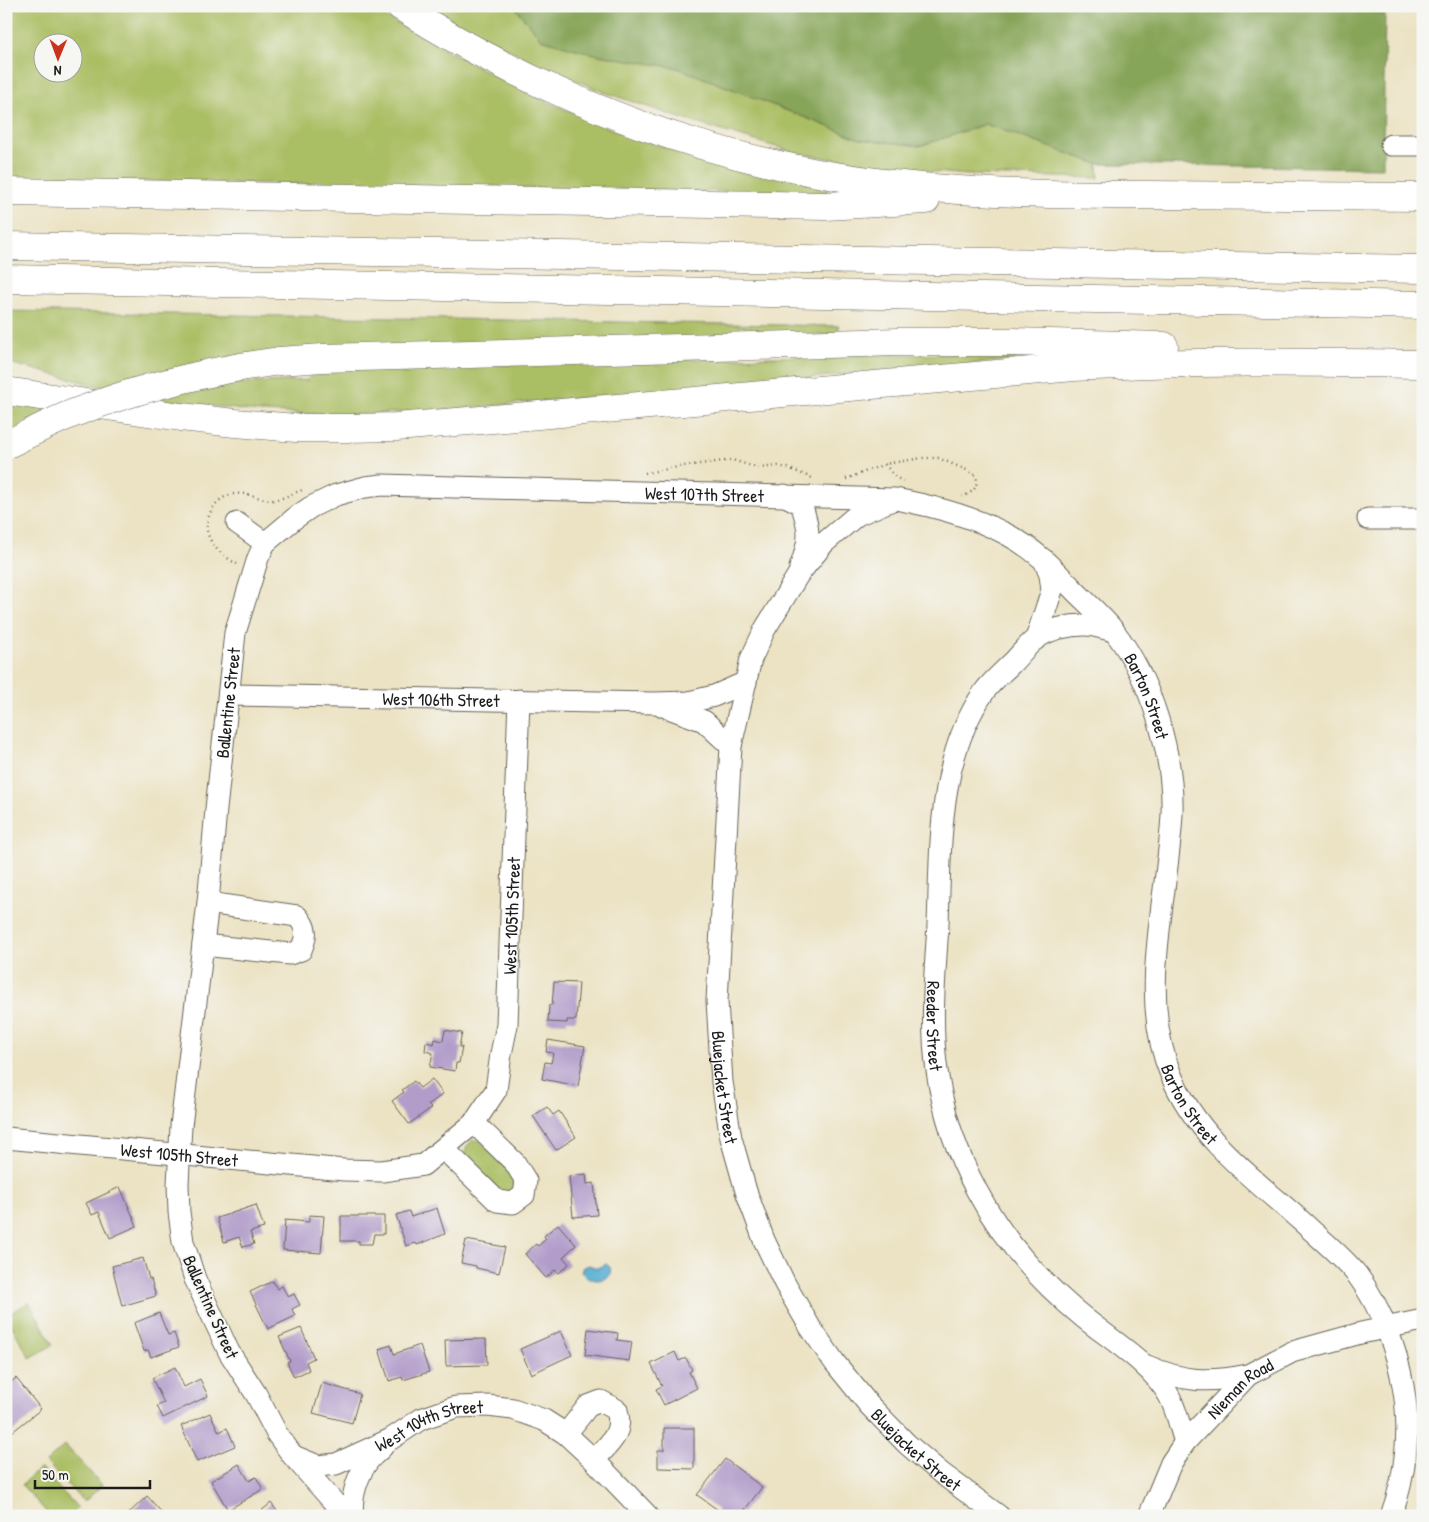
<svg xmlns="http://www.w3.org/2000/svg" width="1429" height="1522" viewBox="0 0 1429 1522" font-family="'Patrick Hand',sans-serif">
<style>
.green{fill:#aabe63;stroke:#636d40;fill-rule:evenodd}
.forest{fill:#87a559;stroke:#52603a}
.water{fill:#56aed3;stroke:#396578}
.building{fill:#b29dca}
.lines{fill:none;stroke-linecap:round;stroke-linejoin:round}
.minor-casing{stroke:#656257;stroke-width:23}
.highway-casing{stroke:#656257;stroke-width:29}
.path{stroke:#656257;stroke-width:2.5;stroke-dasharray:1 4;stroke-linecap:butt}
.minor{stroke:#fff;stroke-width:21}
.highway{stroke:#fff;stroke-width:28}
.highway-bridge-casing{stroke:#656257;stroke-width:29;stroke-linecap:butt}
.highway-bridge{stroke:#fff;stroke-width:28}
.labels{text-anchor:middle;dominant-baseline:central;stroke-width:4;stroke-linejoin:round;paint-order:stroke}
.street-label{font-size:18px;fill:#1c1c1c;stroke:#f6f6f2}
</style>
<rect width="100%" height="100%" fill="#f6f6f2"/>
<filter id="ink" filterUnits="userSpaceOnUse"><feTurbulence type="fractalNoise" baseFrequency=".02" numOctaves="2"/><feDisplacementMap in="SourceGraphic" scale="10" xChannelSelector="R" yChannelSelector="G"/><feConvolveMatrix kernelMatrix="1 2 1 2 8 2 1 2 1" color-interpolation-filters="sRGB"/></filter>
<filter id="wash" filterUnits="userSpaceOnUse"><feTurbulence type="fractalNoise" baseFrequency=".0096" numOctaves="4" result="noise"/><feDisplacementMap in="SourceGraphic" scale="20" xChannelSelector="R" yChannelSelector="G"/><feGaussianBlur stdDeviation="1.12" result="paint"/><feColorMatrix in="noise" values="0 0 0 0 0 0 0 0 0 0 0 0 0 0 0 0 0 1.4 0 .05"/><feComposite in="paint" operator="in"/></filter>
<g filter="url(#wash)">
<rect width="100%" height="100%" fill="#ece3c4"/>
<g class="green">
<path d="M6,6H365L529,94L616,131L695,157L829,185L826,193L6,179ZM42,42H72V72H42Z"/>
<polygon points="429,6 514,6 541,39 598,55 678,68 860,139 920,146 985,124 1098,164 1099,178 967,175 883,167 796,153 689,121 598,90 532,61 450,20"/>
<polygon points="6,311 839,326 838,334 290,351 109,389 6,362"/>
<polygon points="1016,354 1015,360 430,411 344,415 259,412 148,398 198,385 309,380 312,369 848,355"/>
<polygon points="6,402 52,410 6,434"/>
<path d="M473,1140L480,1141L518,1180V1188L506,1196L466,1159C464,1150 466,1146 473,1140Z"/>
<polygon points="29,1302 53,1345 30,1358 6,1316"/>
<polygon points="65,1445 102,1485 84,1502 46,1462"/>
<polygon points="40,1468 78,1508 70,1516 50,1516 22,1485"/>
</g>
<polygon class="forest" points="514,6 1385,6 1383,168 1098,164 985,124 920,146 860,139 678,68 598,55 541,39"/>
<path class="water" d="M606,1264L610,1267L611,1274C600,1284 589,1280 581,1272L583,1267L589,1265L597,1268Z"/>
<g id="blocks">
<g class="building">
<polygon points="554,982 579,983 576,1020 567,1020 567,1023 548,1022 549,1005 552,1005"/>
<polygon points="445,1030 462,1033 459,1047 462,1047 459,1063 456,1063 455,1071 430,1067 433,1053 425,1051 426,1042 434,1044 435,1039 443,1041"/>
<polygon points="548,1040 585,1046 578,1086 542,1079 545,1062 551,1063 553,1053 546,1052"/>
<polygon points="432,1079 443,1094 428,1105 431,1108 409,1124 392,1101 404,1092 402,1090 414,1081 420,1088"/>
<polygon points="547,1107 553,1115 559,1111 576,1137 556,1150 533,1116"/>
<polygon points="586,1174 587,1184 594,1183 597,1215 573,1217 569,1176"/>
<polygon points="120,1187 137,1226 110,1238 99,1212 92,1215 86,1203"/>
<polygon points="256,1205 264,1228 250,1232 254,1244 243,1247 239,1237 224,1242 217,1218"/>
<polygon points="437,1208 445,1234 417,1245 416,1243 406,1246 396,1215 409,1211 411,1217"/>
<polygon points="309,1215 324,1216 321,1253 283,1250 285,1220 309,1222"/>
<polygon points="341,1216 384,1216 384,1234 374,1234 372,1244 359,1244 359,1241 341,1241"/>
<polygon points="558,1224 576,1245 563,1257 569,1264 559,1273 555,1270 546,1278 525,1254 536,1244 538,1246 546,1239 544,1236"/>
<polygon points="466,1240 505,1247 499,1273 476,1268 476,1266 461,1263"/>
<polygon points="143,1258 149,1279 151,1279 156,1296 122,1306 112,1266"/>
<polygon points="273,1281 277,1289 282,1286 288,1297 294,1294 300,1305 292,1309 295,1316 268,1329 250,1292"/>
<polygon points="159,1313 168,1335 174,1333 179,1347 151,1357 148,1350 144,1351 134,1323"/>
<polygon points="301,1328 314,1358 306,1362 309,1370 294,1377 287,1362 290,1361 279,1337"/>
<polygon points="588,1329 618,1333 617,1340 632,1342 629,1361 585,1355"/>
<polygon points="561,1331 572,1355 531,1374 520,1349"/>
<polygon points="486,1339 487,1365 446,1366 445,1340"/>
<polygon points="391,1345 394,1354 420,1345 429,1372 403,1380 402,1377 389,1381 379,1349"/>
<polygon points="675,1352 679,1361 686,1358 692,1370 689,1372 697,1388 664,1405 656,1389 662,1386 651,1364"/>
<polygon points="175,1367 184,1387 200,1379 208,1396 163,1418 157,1406 164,1403 152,1378"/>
<polygon points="16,1378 41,1409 6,1437 6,1386"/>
<polygon points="322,1383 360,1394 352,1423 313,1413"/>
<polygon points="210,1413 219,1432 227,1428 235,1446 197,1462 181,1426"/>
<polygon points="664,1428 694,1428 694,1469 658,1468 658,1450 664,1450"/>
<polygon points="725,1459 762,1487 740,1516 713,1516 718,1510 697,1495"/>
<polygon points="239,1464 249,1481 256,1477 263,1489 228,1510 211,1481"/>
<polygon points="147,1496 165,1516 126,1516"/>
<polygon points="271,1503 281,1516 255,1516"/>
</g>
</g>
</g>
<g filter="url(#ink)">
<use href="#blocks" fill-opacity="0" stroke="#656257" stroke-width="1"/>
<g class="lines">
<g class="minor-casing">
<g id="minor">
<polyline points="1391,145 1423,145"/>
<path d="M784,495L801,504C811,531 810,541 800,568"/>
<path id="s1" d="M890,501L857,515L824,543L798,575L765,629L751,659L731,746L717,1001L722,1082L731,1138L746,1191L764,1240L785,1284L810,1327L835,1363L869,1405L907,1444L941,1473L999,1516"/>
<polyline points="1368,519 1423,519"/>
<polyline points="237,523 265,543"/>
<path id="s2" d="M1114,631C1105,629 1094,625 1085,625C1069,625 1050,629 1037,638C1028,644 1020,655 1012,663C1003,672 992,681 984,692C937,760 941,846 938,925C935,974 930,1023 937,1071C943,1112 957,1154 977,1191C1003,1240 1040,1282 1083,1317C1111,1340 1150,1363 1168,1394C1176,1407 1180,1428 1185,1442"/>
<polyline points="1036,639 1052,590 1050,575 1044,560"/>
<path id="s3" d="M229,695L654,703L689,702L714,696L746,682"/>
<polyline points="663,706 704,721 731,746"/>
<path d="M203,945L290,954L301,950C307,936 308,928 297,916L208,903"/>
<path id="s4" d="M6,1138L344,1170L382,1171L423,1165L474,1123L496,1090L501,1054L507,1025L519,700"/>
<polyline points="444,1149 497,1201 513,1203 524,1195 526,1181 515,1163 474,1123"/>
<path d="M1147,1366C1184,1382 1208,1383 1248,1375"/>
<path d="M566,1434L588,1406L601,1401L617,1410C624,1433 609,1444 594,1460"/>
<path id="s5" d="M296,1457L318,1466L336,1464L391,1439L421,1419L456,1407L488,1406L513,1409L544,1420L566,1434L594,1460L648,1516"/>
<path id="s6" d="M346,1516L293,1456L277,1434L256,1394L229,1352L195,1279L183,1242L179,1212L178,1184L181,1126L208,903L216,809L235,633L258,558L265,543L295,518L311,507L336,495L365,487L382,485L895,499C934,506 972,516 1008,535C1036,550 1053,568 1075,591C1088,604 1103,617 1114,631C1151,679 1174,754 1172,814C1168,899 1137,994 1171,1075C1198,1140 1258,1182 1309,1228C1325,1243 1344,1258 1358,1276C1380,1306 1397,1349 1403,1386C1411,1429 1406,1475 1391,1516"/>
<path d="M353,1516C350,1498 358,1474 369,1460C373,1455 379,1451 383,1446"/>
<path id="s7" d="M1149,1516L1171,1463L1185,1442L1248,1375L1292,1352L1361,1333L1423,1320"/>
</g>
</g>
<g class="highway-casing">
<g id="highway">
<path d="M400,6C526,86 666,144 812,172C925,193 1038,195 1151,195C1242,196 1332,196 1423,197"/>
<polyline points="6,192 826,206 926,200"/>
<polyline points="6,246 1423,269"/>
<polyline points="6,279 1423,305"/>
<polyline points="240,367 279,361 323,358 899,342 1013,342 1164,346"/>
<path d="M6,391L181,417L235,423L296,428H348L396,427L505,418L1074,367C1190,361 1306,362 1423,364"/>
</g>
</g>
<g class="path">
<polyline points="885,464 895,477 903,481"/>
<polyline points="645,473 684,466 732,460 759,468 778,466 788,468 812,478"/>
<path d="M846,479L885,464L922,458H938L969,471L976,476C979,487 972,494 962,496"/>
<path d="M237,564C224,557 206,543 207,526C209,504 225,491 246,494C255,496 264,500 273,500C283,499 293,493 302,490"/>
</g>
<use href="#minor" class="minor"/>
<use href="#highway" class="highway"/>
<g class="highway-bridge-casing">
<path id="highway-bridge" d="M6,445C31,433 56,419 82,410C134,390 186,377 240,367"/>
</g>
<use href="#highway-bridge" class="highway-bridge"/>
</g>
</g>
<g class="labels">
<g class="street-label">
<text stroke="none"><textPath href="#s6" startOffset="1485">West 107th Street</textPath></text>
<text stroke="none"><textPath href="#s6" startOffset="2012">Barton Street</textPath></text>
<text stroke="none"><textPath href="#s3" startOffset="212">West 106th Street</textPath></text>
<text stroke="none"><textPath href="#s6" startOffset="864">Ballentine Street</textPath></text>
<text stroke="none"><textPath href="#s4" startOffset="700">West 105th Street</textPath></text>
<text stroke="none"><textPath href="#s2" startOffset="498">Reeder Street</textPath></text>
<text stroke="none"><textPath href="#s1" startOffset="648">Bluejacket Street</textPath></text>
<text stroke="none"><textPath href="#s6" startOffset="2432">Barton Street</textPath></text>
<text stroke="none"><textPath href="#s4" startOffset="174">West 105th Street</textPath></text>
<text transform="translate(211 1307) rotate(66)">Ballentine Street</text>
<text stroke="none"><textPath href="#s7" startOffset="160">Nieman Road</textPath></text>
<text stroke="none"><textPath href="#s5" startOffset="144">West 104th Street</textPath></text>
<text stroke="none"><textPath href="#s1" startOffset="1068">Bluejacket Street</textPath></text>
</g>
</g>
<rect width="1429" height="1522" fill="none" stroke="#f6f6f2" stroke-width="25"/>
<g transform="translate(58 58) rotate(181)"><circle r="24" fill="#f6f6f2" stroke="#9f9f9c"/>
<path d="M0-4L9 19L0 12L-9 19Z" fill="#c8321e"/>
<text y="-8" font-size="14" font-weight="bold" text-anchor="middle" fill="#1c1c1c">N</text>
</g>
<path d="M35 1480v8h115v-8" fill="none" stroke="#1c1c1c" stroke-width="2.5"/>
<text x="42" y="1480" font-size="15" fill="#1c1c1c" stroke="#f6f6f2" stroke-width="4" paint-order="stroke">50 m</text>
</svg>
